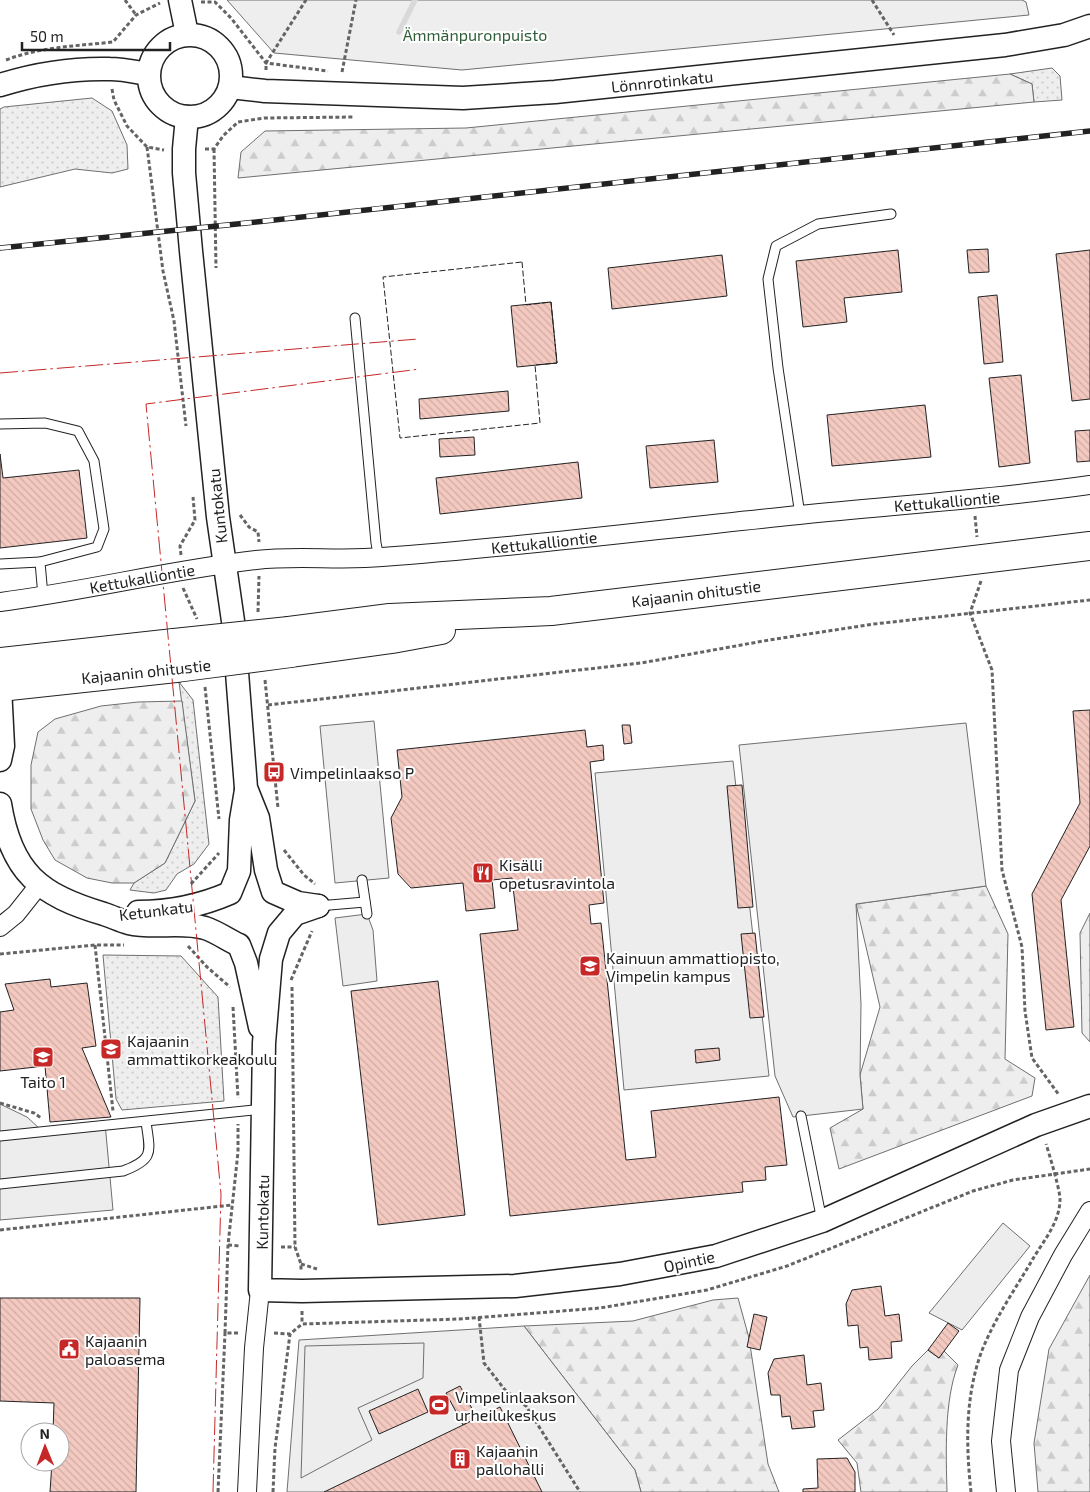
<svg xmlns="http://www.w3.org/2000/svg" width="1090" height="1492" viewBox="0 0 1090 1492" font-family="'Exo 2',sans-serif">
<style>
.grass{fill:url(#grass-dots);stroke:#6f6f6f}
.forest{fill:url(#forest-firs);stroke:#6f6f6f}
.park{fill:#eee;stroke:#6f6f6f}
.parking{fill:#ededed;stroke:#6f6f6f}
.lines{fill:none;stroke-linecap:round;stroke-linejoin:round}
.stream{stroke:#d9d9d9;stroke-width:5.5}
.building{fill:url(#building-back-hatch);stroke:#222}
.service-casing{stroke:#222;stroke-width:11}
.minor-casing{stroke:#222;stroke-width:20}
.tertiary-casing{stroke:#222;stroke-width:25}
.trunk-casing{stroke:#222;stroke-width:30}
.path{stroke:#646464;stroke-width:3;stroke-dasharray:4 2.5;stroke-linecap:butt}
.service{stroke:#fff;stroke-width:9}
.minor{stroke:#fff;stroke-width:18}
.tertiary{stroke:#fff;stroke-width:22}
.trunk{stroke:#fff;stroke-width:28}
.rail-casing{stroke:#222;stroke-width:5.5}
.rail{stroke:#fff;stroke-width:4;stroke-dasharray:11;stroke-linecap:butt}
.trunk-bridge-casing{stroke:#222;stroke-width:30;stroke-linecap:butt}
.trunk-bridge{stroke:#fff;stroke-width:28}
.fence{stroke:#222;stroke-width:1;stroke-dasharray:6 2.5;stroke-linecap:butt}
.power{stroke:#c62828;stroke-width:1;stroke-dasharray:18 4 2.5 4;stroke-linecap:butt}
.labels{text-anchor:middle;dominant-baseline:central;stroke-width:4;stroke-linejoin:round;paint-order:stroke}
.park-label{font-size:16px;fill:#2f5e38;stroke:#fff}
.street-label{font-size:16px;fill:#222;stroke:#fff}
.poi-label{font-size:16px;fill:#222;stroke:#fff;text-anchor:start}
</style>
<defs>
<pattern id="grass-dots" width="8" height="8" patternUnits="userSpaceOnUse" patternTransform="scale(1.25)"><rect width="8" height="8" fill="#eee"/><path d="M2 2h.1M6 6h.1" fill="none" stroke="#ccc" stroke-width="1.8" stroke-linecap="round"/></pattern>
<pattern id="forest-firs" width="22" height="20" patternUnits="userSpaceOnUse" patternTransform="scale(1.25)"><rect width="22" height="20" fill="#eee"/><path d="M5 1l3.5 6h-7zM16 11l3.5 6h-7z" fill="#ccc"/></pattern>
<pattern id="building-back-hatch" width="6" height="6" patternUnits="userSpaceOnUse" patternTransform="scale(1.25)"><rect width="6" height="6" fill="#f3c9c0"/><path d="M-1 5l2 2M0 0l6 6M5-1l2 2" fill="none" stroke="#d0aca5"/></pattern>
</defs>
<rect width="100%" height="100%" fill="#fff"/>
<g class="grass">
<polygon points="1052,68 1060,76 1062,100 1034,102 1032,84 1010,74"/>
<polygon points="92,98 112,111 127,145 128,169 112,173 75,169 0,187 0,109 4,107"/>
<polygon points="179,682 193,700 209,844 194,864 177,874 166,890 154,893 130,890 134,883 165,863 195,801"/>
<polygon points="103,955 181,956 218,997 224,1101 122,1110 116,1099"/>
</g>
<g class="forest">
<polygon points="1010,74 1032,84 1034,102 238,178 241,152 265,131 466,128"/>
<polygon points="182,701 195,801 165,863 134,883 112,883 87,878 55,860 43,840 31,809 31,765 38,732 55,719 101,706 138,702"/>
<polygon points="986,886 1008,934 1005,1059 1035,1078 1032,1096 839,1169 830,1128 863,1109 860,1075 880,1007 856,904"/>
<polygon points="1090,913 1090,1042 1082,1033 1080,933"/>
<polygon points="1090,1275 1090,1492 1038,1492 1034,1443 1049,1349"/>
<polygon points="738,1298 749,1338 768,1464 779,1492 641,1492 635,1470 524,1326 633,1321 713,1300"/>
<path d="M928,1350L939,1358L944,1351L958,1365C944,1401 946,1454 947,1492H861L857,1463L838,1440L878,1409L912,1366Z"/>
</g>
<g class="park">
<polygon points="227,0 1022,0 1026,2 1029,15 462,70 274,53"/>
<polygon points="524,1326 635,1470 641,1492 287,1492 299,1340"/>
</g>
<g class="parking">
<polygon points="374,721 389,878 335,883 320,726"/>
<polygon points="966,723 986,886 856,904 861,1004 860,1075 863,1109 793,1117 775,1076 739,745"/>
<polygon points="733,761 769,1076 624,1090 595,773"/>
<polygon points="367,914 373,930 377,981 343,986 335,918"/>
<polygon points="0,1104 27,1117 39,1128 105,1123 113,1210 0,1220"/>
<polygon points="1003,1223 1030,1246 962,1330 929,1313"/>
<polygon points="424,1343 423,1378 358,1408 372,1440 301,1478 305,1346"/>
</g>
<g class="lines">
<polyline class="stream" points="399,32 415,0"/>
</g>
<g class="building">
<polygon points="988,249 989,272 969,273 967,250"/>
<polygon points="898,250 902,292 844,298 847,322 803,327 796,261"/>
<polygon points="1090,250 1090,399 1072,401 1056,254"/>
<polygon points="722,255 727,296 612,309 608,268"/>
<polygon points="997,295 1003,362 984,364 978,297"/>
<polygon points="551,302 557,363 517,367 511,306"/>
<polygon points="1021,375 1030,463 999,467 989,378"/>
<polygon points="508,391 509,411 420,419 419,399"/>
<polygon points="925,405 931,457 832,466 827,415"/>
<polygon points="1090,430 1090,461 1077,462 1075,431"/>
<polygon points="474,437 475,455 440,457 439,439"/>
<polygon points="714,440 718,482 650,488 646,446"/>
<polygon points="0,454 3,478 79,470 87,538 0,548"/>
<polygon points="578,462 582,498 440,514 436,478"/>
<polygon points="1090,710 1090,846 1061,900 1074,1027 1046,1030 1032,894 1080,803 1073,711"/>
<polygon points="622,725 630,725 632,743 624,744"/>
<polygon points="585,730 587,747 603,745 604,760 590,762 604,903 589,905 591,924 601,923 626,1160 656,1157 651,1111 779,1097 787,1165 765,1167 766,1180 742,1182 743,1192 510,1216 480,934 518,930 512,878 492,880 495,908 466,911 463,883 411,888 398,874 391,818 402,797 397,750"/>
<polygon points="742,785 753,907 738,908 727,786"/>
<polygon points="755,933 764,1017 750,1018 741,934"/>
<polygon points="50,979 51,987 87,983 96,1046 82,1048 111,1117 50,1122 45,1066 0,1071 0,1012 14,1010 5,984"/>
<polygon points="438,981 465,1215 378,1225 351,991"/>
<polygon points="719,1048 720,1060 696,1063 695,1050"/>
<polygon points="881,1286 885,1316 899,1314 902,1341 891,1342 892,1358 869,1360 868,1347 860,1348 858,1325 848,1326 846,1304 852,1290"/>
<polygon points="0,1298 140,1298 136,1492 50,1492 52,1462 60,1462 60,1432 53,1432 54,1403 0,1401"/>
<polygon points="754,1314 767,1317 760,1350 747,1347"/>
<polygon points="948,1323 959,1331 939,1358 928,1350"/>
<polygon points="804,1355 807,1385 821,1383 824,1410 813,1411 815,1427 792,1429 790,1416 782,1417 780,1395 771,1395 768,1373 774,1359"/>
<polygon points="460,1386 477,1418 463,1425 446,1393"/>
<polygon points="418,1389 428,1412 379,1434 369,1411"/>
<polygon points="500,1407 542,1492 324,1492 463,1425"/>
<polygon points="847,1458 855,1472 855,1492 803,1492 803,1489 818,1488 817,1459"/>
</g>
<g class="lines">
<g class="service-casing">
<g id="service">
<polyline points="355,318 376,543 379,558"/>
<polyline points="0,424 45,423 78,431 94,461 104,529 97,547 40,562 43,596"/>
<polyline points="800,515 778,368 768,279 776,246 818,224 891,214"/>
<polyline points="0,564 40,562"/>
<polyline points="362,880 367,914"/>
<polyline points="318,906 365,902"/>
<polyline points="801,1116 822,1221"/>
<polyline points="0,1136 264,1109"/>
<path d="M0,1184L123,1171C155,1159 150,1152 146,1122"/>
</g>
</g>
<g class="minor-casing">
<g id="minor">
<path d="M0,602C86,591 170,570 256,560C297,555 340,561 382,557C522,547 660,529 799,515C896,505 994,499 1090,485"/>
<polyline points="0,927 16,914 39,885"/>
<polyline points="247,1492 254,1348 260,1290"/>
<polyline points="1006,1492 1001,1441 1009,1370 1030,1317 1063,1255 1090,1211"/>
</g>
</g>
<g class="tertiary-casing">
<g id="tertiary">
<polyline points="180,0 187,34"/>
<circle cx="190" cy="76" r="41"/>
<path d="M0,85C35,74 74,68 110,69C123,69 136,72 148,74"/>
<polyline points="230,87 265,91 463,98 555,92 1005,45 1064,35 1090,26"/>
<polyline points="187,117 184,149 184,173 191,251 218,517 233,621 246,788 258,818 266,870 273,892 298,903 318,906"/>
<polyline points="0,687 3,746 0,760"/>
<path d="M0,804C11,873 40,895 104,914C113,917 121,921 129,923C154,929 181,921 205,928C217,932 228,940 239,945L246,963L260,1027"/>
<polyline points="318,906 295,914 279,933 271,959 264,1043 260,1290 302,1291 515,1286 620,1274 716,1256 822,1221 1036,1125 1090,1106"/>
<path d="M138,912C171,912 200,906 230,893L239,871L241,820L246,790"/>
</g>
</g>
<g class="trunk-casing">
<g id="trunk">
<polyline points="289,631 390,618 551,611 1090,546"/>
<polyline points="291,653 392,639 441,630"/>
<polyline points="0,662 174,643"/>
<polyline points="0,687 176,668"/>
</g>
</g>
<g class="path">
<polyline points="125,0 136,15"/>
<polyline points="872,0 894,35"/>
<polyline points="201,2 215,2 231,18 266,63 328,71"/>
<path d="M6,60C40,47 76,46 113,42L136,15L160,3"/>
<polyline points="266,70 266,63 306,0"/>
<polyline points="342,72 356,0"/>
<polyline points="112,89 114,100 127,126 147,147 164,150"/>
<polyline points="147,147 163,271 174,321 186,426"/>
<polyline points="205,149 214,149 223,136 238,122 264,118 354,117"/>
<polyline points="214,149 216,268"/>
<polyline points="240,515 249,527 258,532 259,542"/>
<polyline points="975,516 977,537"/>
<polyline points="181,555 180,546 195,520 193,497"/>
<polyline points="981,581 970,613 992,670 1002,870 1022,947 1025,1011 1032,1058 1059,1095"/>
<polyline points="183,588 197,619"/>
<polyline points="258,612 259,576"/>
<polyline points="265,680 278,808"/>
<polyline points="205,687 219,819"/>
<polyline points="268,705 641,663 769,640 874,624 1090,600"/>
<polyline points="284,850 304,875 315,884"/>
<polyline points="191,884 219,853"/>
<polyline points="95,945 113,1111"/>
<polyline points="188,946 207,967 230,987"/>
<polyline points="0,954 95,945 124,945"/>
<polyline points="291,980 312,931"/>
<polyline points="292,987 295,1247 301,1264 301,1272"/>
<polyline points="233,1007 238,1098"/>
<polyline points="0,1103 34,1113 41,1118"/>
<polyline points="0,1230 232,1205"/>
<polyline points="228,1245 240,1246"/>
<polyline points="281,1247 295,1247"/>
<polyline points="301,1264 317,1269"/>
<polyline points="302,1311 302,1324"/>
<polyline points="479,1317 484,1363 505,1390 526,1406 580,1492"/>
<polyline points="238,1333 225,1333 228,1245 238,1152 238,1124"/>
<polyline points="274,1333 290,1334 302,1324 459,1319 600,1308 707,1290 787,1266 973,1191 1013,1180 1090,1169"/>
<polyline points="218,1492 225,1333"/>
<polyline points="273,1492 275,1448 290,1334"/>
<path d="M971,1492C966,1446 965,1398 981,1353C994,1319 1016,1288 1034,1257C1045,1239 1060,1221 1060,1199C1060,1190 1049,1153 1046,1144"/>
</g>
<use href="#service" class="service"/>
<use href="#minor" class="minor"/>
<use href="#tertiary" class="tertiary"/>
<use href="#trunk" class="trunk"/>
<g class="rail-casing">
<polyline id="rail" points="0,248 237,224 1090,131"/>
</g>
<use href="#rail" class="rail"/>
<g class="trunk-bridge-casing">
<g id="trunk-bridge">
<polyline points="174,643 289,631"/>
<polyline points="176,668 291,653"/>
</g>
</g>
<use href="#trunk-bridge" class="trunk-bridge"/>
<polygon class="fence" points="522,262 526,305 551,302 557,363 535,365 540,423 400,438 383,277"/>
<g class="power">
<polyline points="0,373 418,339"/>
<polyline points="213,1492 221,1194 146,404 420,369"/>
</g>
</g>
<defs>
<g id="bus-square" transform="scale(1.125)"><rect x="-9" y="-9" width="18" height="18" rx="4" fill="#c62828" stroke="#fff"/><path d="M-5-6H5V4H4V6H2V4H-2V6H-4V4H-5ZM-3.5-4V0h7V-4ZM-3.5 1.2v1.5H-2V1.2ZM2 1.2v1.5H3.5V1.2Z" fill="#fff"/></g>
<g id="restaurant-square" transform="scale(1.125)"><rect x="-9" y="-9" width="18" height="18" rx="4" fill="#c62828" stroke="#fff"/><path d="M-5-6h1v4h1v-4h1v4h1v-4h1v5L-1.5 .5V6h-2V.5L-5-1ZM5-6V6H3V1.5H1.5Q1.5-4 5-6Z" fill="#fff"/></g>
<g id="school-square" transform="scale(1.125)"><rect x="-9" y="-9" width="18" height="18" rx="4" fill="#c62828" stroke="#fff"/><path d="M0-5L7-2L0 1L-7-2ZM-4 1L0 2.5L4 1V4Q0 6-4 4Z" fill="#fff"/></g>
<g id="university-square" transform="scale(1.125)"><rect x="-9" y="-9" width="18" height="18" rx="4" fill="#c62828" stroke="#fff"/><path d="M0-5L7-2L0 1L-7-2ZM-4 1L0 2.5L4 1V4Q0 6-4 4Z" fill="#fff"/></g>
<g id="civic-square" transform="scale(1.125)"><rect x="-9" y="-9" width="18" height="18" rx="4" fill="#c62828" stroke="#fff"/><path d="M-.6-6.5H3V-4.5H.6V-3L4-1V1h2V6H-6V1h2V-1L-.6-3ZM-1.2 2.5V6h2.4V2.5Z" fill="#fff"/></g>
<g id="stadium-square" transform="scale(1.125)"><rect x="-9" y="-9" width="18" height="18" rx="4" fill="#c62828" stroke="#fff"/><path d="M0-5a6.5 5 0 1 0 0 10a6.5 5 0 1 0 0-10ZM-3.5-1.8h7v3.6h-7Z" fill="#fff"/></g>
<g id="building-square" transform="scale(1.125)"><rect x="-9" y="-9" width="18" height="18" rx="4" fill="#c62828" stroke="#fff"/><path d="M-4-6H4V6H1V3H-1V6H-4ZM-2.5-4.3h1.7v1.8h-1.7ZM.8-4.3h1.7v1.8H.8ZM-2.5-1h1.7V.8h-1.7ZM.8-1h1.7V.8H.8Z" fill="#fff"/></g>
</defs>
<g fill-rule="evenodd">
<use href="#bus-square" x="274" y="772"/>
<use href="#restaurant-square" x="483" y="873"/>
<use href="#school-square" x="590" y="966"/>
<use href="#university-square" x="111" y="1049"/>
<use href="#university-square" x="43" y="1057"/>
<use href="#civic-square" x="69" y="1349"/>
<use href="#stadium-square" x="439" y="1405"/>
<use href="#building-square" x="460" y="1459"/>
</g>
<g class="labels">
<g class="park-label">
<text x="475" y="34">Ämmänpuronpuisto</text>
</g>
<g class="street-label">
<text transform="translate(662 81) rotate(-6)">Lönnrotinkatu</text>
<text transform="translate(947 501) rotate(-5)">Kettukalliontie</text>
<text transform="translate(217 506) rotate(-96)">Kuntokatu</text>
<text transform="translate(544 542) rotate(-6)">Kettukalliontie</text>
<text transform="translate(142 578) rotate(-10)">Kettukalliontie</text>
<text transform="translate(696 593) rotate(-7)">Kajaanin ohitustie</text>
<text transform="translate(146 671) rotate(-6)">Kajaanin ohitustie</text>
<text transform="translate(156 910) rotate(-7)">Ketunkatu</text>
<text transform="translate(262 1212) rotate(-89)">Kuntokatu</text>
<text transform="translate(689 1261) rotate(-12)">Opintie</text>
</g>
<g class="poi-label">
<text x="290" y="772">Vimpelinlaakso P</text>
<text x="499" y="864">Kisälli<tspan x="499" dy="18">opetusravintola</tspan></text>
<text x="606" y="957">Kainuun ammattiopisto,<tspan x="606" dy="18">Vimpelin kampus</tspan></text>
<text x="127" y="1040">Kajaanin<tspan x="127" dy="18">ammattikorkeakoulu</tspan></text>
<text x="43" y="1081" text-anchor="middle">Taito 1</text>
<text x="85" y="1340">Kajaanin<tspan x="85" dy="18">paloasema</tspan></text>
<text x="455" y="1396">Vimpelinlaakson<tspan x="455" dy="18">urheilukeskus</tspan></text>
<text x="476" y="1450">Kajaanin<tspan x="476" dy="18">pallohalli</tspan></text>
</g>
</g>
<g transform="translate(45 1447) rotate(359)"><circle r="24" fill="#ffffff" stroke="#a7a7a7"/>
<path d="M0-4L9 19L0 12L-9 19Z" fill="#c62828"/>
<text y="-8" font-size="14" font-weight="bold" text-anchor="middle" fill="#222222">N</text>
</g>
<path d="M22 42v8h148v-8" fill="none" stroke="#222222" stroke-width="2.5"/>
<text x="30" y="42" font-size="15" fill="#222222" stroke="#ffffff" stroke-width="4" paint-order="stroke">50 m</text>
</svg>
